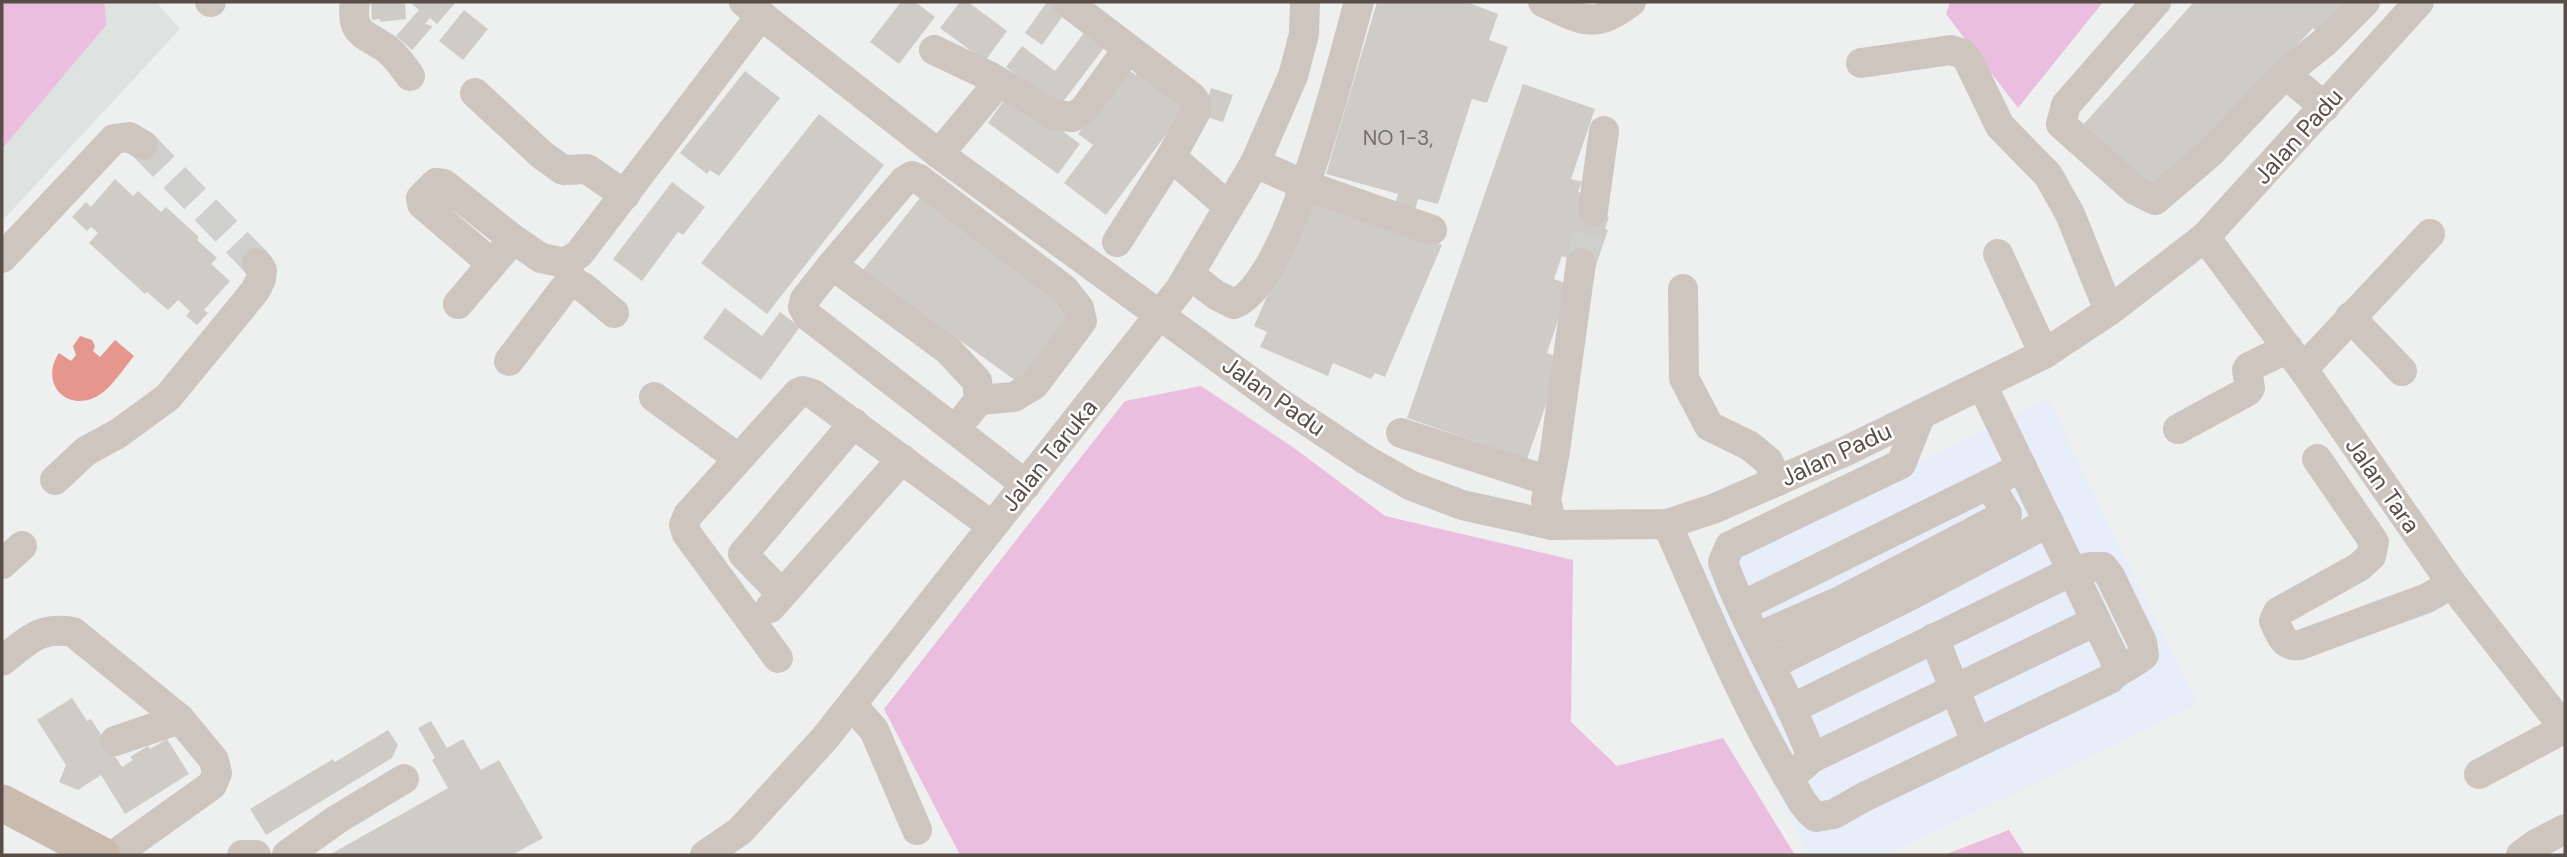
<svg xmlns="http://www.w3.org/2000/svg" width="2567" height="857" viewBox="0 0 2567 857" font-family="'DM Sans',sans-serif">
<style>
.commercial{fill:#e7eefa}
.education{fill:#dee2e0}
.green{fill:#ebbdde}
.water{fill:#e6978d}
.building{fill:#cfccc7}
.lines{fill:none;stroke-linecap:round;stroke-linejoin:round}
.minor-tunnel{stroke:#cfd0cd;stroke-width:30;stroke-dasharray:30 15;stroke-linecap:butt}
.minor{stroke:#cfc5bf;stroke-width:30}
.major{stroke:#cbbaae;stroke-width:37}
.labels{text-anchor:middle;dominant-baseline:central;stroke-width:5;stroke-linejoin:round;paint-order:stroke}
.number-label{font-size:21px;fill:#766e67}
.street-label{font-size:24px;fill:#594e47;stroke:#fff}
</style>
<rect width="100%" height="100%" fill="#edf0ef"/>
<polygon class="commercial" points="2048,399 2197,705 1887,855 1808,855 1675,580"/>
<polygon class="education" points="2,2 156,2 180,29 2,221"/>
<g class="green">
<polygon points="2,2 102,2 105,6 106,25 2,149"/>
<polygon points="1950,2 2103,2 2018,108 1946,14"/>
<polygon points="1201,386 1294,448 1385,516 1573,560 1571,722 1617,766 1723,738 1795,855 960,855 884,709 1125,401"/>
<polygon points="2009,830 2025,855 1944,855"/>
</g>
<path class="water" d="M80,336L92,340L95,346L93,351L100,357L115,340L134,356C123,369 108,394 91,399C61,409 41,379 59,353L71,361L76,355L73,346Z"/>
<g class="building">
<polygon points="371,2 405,2 406,19 380,22 380,19 372,20"/>
<polygon points="414,2 456,2 437,24 430,18 425,24 433,26 412,50 396,36 419,10 412,4"/>
<polygon points="901,2 915,2 935,17 899,64 870,42"/>
<polygon points="960,2 968,2 1007,31 985,61 940,28"/>
<polygon points="1047,2 1057,2 1068,9 1042,45 1025,33"/>
<polygon points="1377,2 1467,2 1498,14 1489,40 1508,47 1487,103 1472,99 1438,204 1418,199 1415,210 1395,204 1398,194 1326,174"/>
<polygon points="2194,2 2356,2 2323,38 2313,28 2158,194 2082,126"/>
<polygon points="464,10 488,29 463,60 439,41"/>
<polygon points="1087,29 1107,44 1059,107 1006,67 1022,46 1055,71"/>
<polygon points="1143,65 1191,101 1106,215 1064,183 1093,145 1078,134 1127,69 1136,75"/>
<polygon points="745,71 780,98 719,176 710,170 707,174 680,153"/>
<polygon points="1523,84 1595,109 1571,179 1582,182 1578,192 1585,194 1581,207 1609,217 1605,229 1608,230 1595,268 1562,256 1554,279 1570,285 1547,353 1562,359 1527,459 1407,418"/>
<polygon points="1211,88 1233,95 1223,122 1202,116"/>
<polygon points="1010,92 1080,144 1058,174 988,123"/>
<polygon points="819,114 884,165 767,314 701,263"/>
<polygon points="115,179 133,196 138,191 161,212 166,207 199,237 197,240 217,258 211,264 230,281 204,310 208,313 197,325 186,316 190,311 178,300 168,310 147,292 145,294 89,243 98,233 91,227 87,231 72,217 86,202 91,207"/>
<polygon points="672,182 705,207 683,235 678,232 642,281 613,259"/>
<polygon points="1313,191 1442,245 1385,377 1375,373 1371,379 1333,363 1328,376 1260,347 1267,332 1254,326"/>
<polygon points="923,194 1076,317 1020,384 863,270"/>
<polygon points="725,308 762,336 780,312 800,327 761,380 703,338"/>
<polygon points="72,698 87,721 91,719 122,767 133,760 130,757 148,746 150,749 167,739 189,774 125,814 101,775 78,790 59,782 66,765 37,720"/>
<polygon points="431,721 447,748 463,739 481,770 499,760 543,838 512,855 329,855 448,788 432,760 435,758 418,728"/>
<polygon points="388,730 398,745 392,758 266,835 250,809 333,759 335,762"/>
</g>
<g class="lines">
<g class="minor-tunnel">
<polyline points="143,145 257,263"/>
<polyline points="1581,263 1593,211"/>
</g>
<g class="minor">
<polyline points="210,2 211,2"/>
<path d="M355,2C350,35 365,33 387,49C397,57 403,66 410,76"/>
<polyline points="744,2 939,154 1280,403 1366,460 1412,486 1462,505 1552,525 1667,524 1713,509 1846,451 2044,354 2109,311 2205,237 2419,2"/>
<polyline points="1067,2 1192,97 1196,103 1196,111 1171,157 1117,242"/>
<path d="M1543,2C1583,20 1592,31 1631,2"/>
<polyline points="2156,2 2066,105 2061,124 2135,190 2155,200 2211,152 2285,74 2327,40 2365,2"/>
<polyline points="934,50 989,76 1055,115 1072,117 1083,111 1127,50"/>
<polyline points="1861,63 1951,50 1963,54 1968,60 2000,126 2048,175 2070,214 2109,311"/>
<polyline points="2285,74 2325,107"/>
<polyline points="475,93 542,155 563,170 587,169 625,195"/>
<polyline points="939,154 999,82"/>
<polyline points="1171,157 1228,206"/>
<polyline points="1255,163 1305,185 1432,230"/>
<polyline points="1593,211 1604,131"/>
<polyline points="2205,237 2303,369 2452,584 2565,729"/>
<polyline points="1998,254 2044,354"/>
<polyline points="2,258 114,139 129,137 143,145"/>
<polyline points="492,264 422,204 421,198 436,183 444,184 513,239 541,258 565,263 579,254 761,15"/>
<polyline points="832,265 948,350 977,381 979,400 967,415"/>
<path d="M1189,274L1216,295L1234,304C1290,283 1342,61 1359,2"/>
<polyline points="573,282 583,287 614,313"/>
<polyline points="1683,289 1684,378 1709,426 1750,446 1768,461 1778,481"/>
<polyline points="458,304 504,250"/>
<polyline points="2350,317 2402,371"/>
<polyline points="509,361 563,290 573,282 565,263"/>
<polyline points="2303,369 2430,234"/>
<polyline points="1982,385 2115,660 2116,672"/>
<polyline points="654,397 738,458"/>
<polyline points="979,400 1014,397 1034,385 1082,321 1079,308 1064,289 919,179 912,176 904,181 832,265 805,299 803,307 808,316 1026,485"/>
<polyline points="2178,429 2248,391 2250,388 2247,370 2249,367 2288,348"/>
<polyline points="1401,433 1549,481"/>
<path d="M2317,459L2374,542L2371,556L2359,567L2278,612L2274,621C2281,635 2283,647 2300,645L2427,598L2452,584"/>
<polyline points="55,480 86,451 119,433 168,397 255,291 261,279 262,270 257,263"/>
<path d="M1667,524C1705,609 1741,698 1789,779C1798,793 1802,806 1816,817L1834,814L1864,797L2110,679C2119,668 2134,665 2144,655L2142,642L2110,576L2103,567H2091L2072,571L1791,709"/>
<polyline points="1552,525 1546,500 1555,451 1581,263"/>
<polyline points="2,564 22,546"/>
<polyline points="782,594 743,554 854,423"/>
<polyline points="1742,606 1989,484"/>
<polyline points="770,608 902,459"/>
<polyline points="1758,637 1840,601 2007,514 1989,484 2022,467"/>
<polyline points="1934,638 1976,742"/>
<polyline points="778,658 687,534 684,525 688,515 798,393 803,391 813,394 992,526"/>
<path d="M2,661C28,641 38,626 73,632L180,719L214,760L217,773L212,785L114,855"/>
<polyline points="1771,665 1913,594 2049,522"/>
<polyline points="852,705 874,730 917,830"/>
<polyline points="115,741 180,719"/>
<polyline points="1812,758 2096,621"/>
<polyline points="2479,774 2565,728"/>
<path d="M1789,778L1812,758C1788,691 1747,630 1723,562L1730,546L1901,464L1921,414"/>
<polyline points="242,855 256,855"/>
<polyline points="287,855 336,820 404,779"/>
<polyline points="705,855 740,831 825,738 1180,289 1255,163 1293,76 1304,34 1305,2"/>
<polyline points="2521,855 2536,844 2565,829"/>
</g>
<polyline class="major" points="2,803 101,855"/>
</g>
<g class="labels">
<g class="number-label">
<text x="1398" y="138">NO 1-3,</text>
</g>
<g class="street-label">
<text transform="translate(2298 136) rotate(-48)">Jalan Padu</text>
<text transform="translate(1274 396) rotate(35)">Jalan Padu</text>
<text transform="translate(1836 454) rotate(-25)">Jalan Padu</text>
<text transform="translate(1049 455) rotate(-51)">Jalan Taruka</text>
<text transform="translate(2383 485) rotate(55)">Jalan Tara</text>
</g>
</g>
<rect width="2567" height="857" fill="none" stroke="#594e47" stroke-width="7"/>
</svg>
